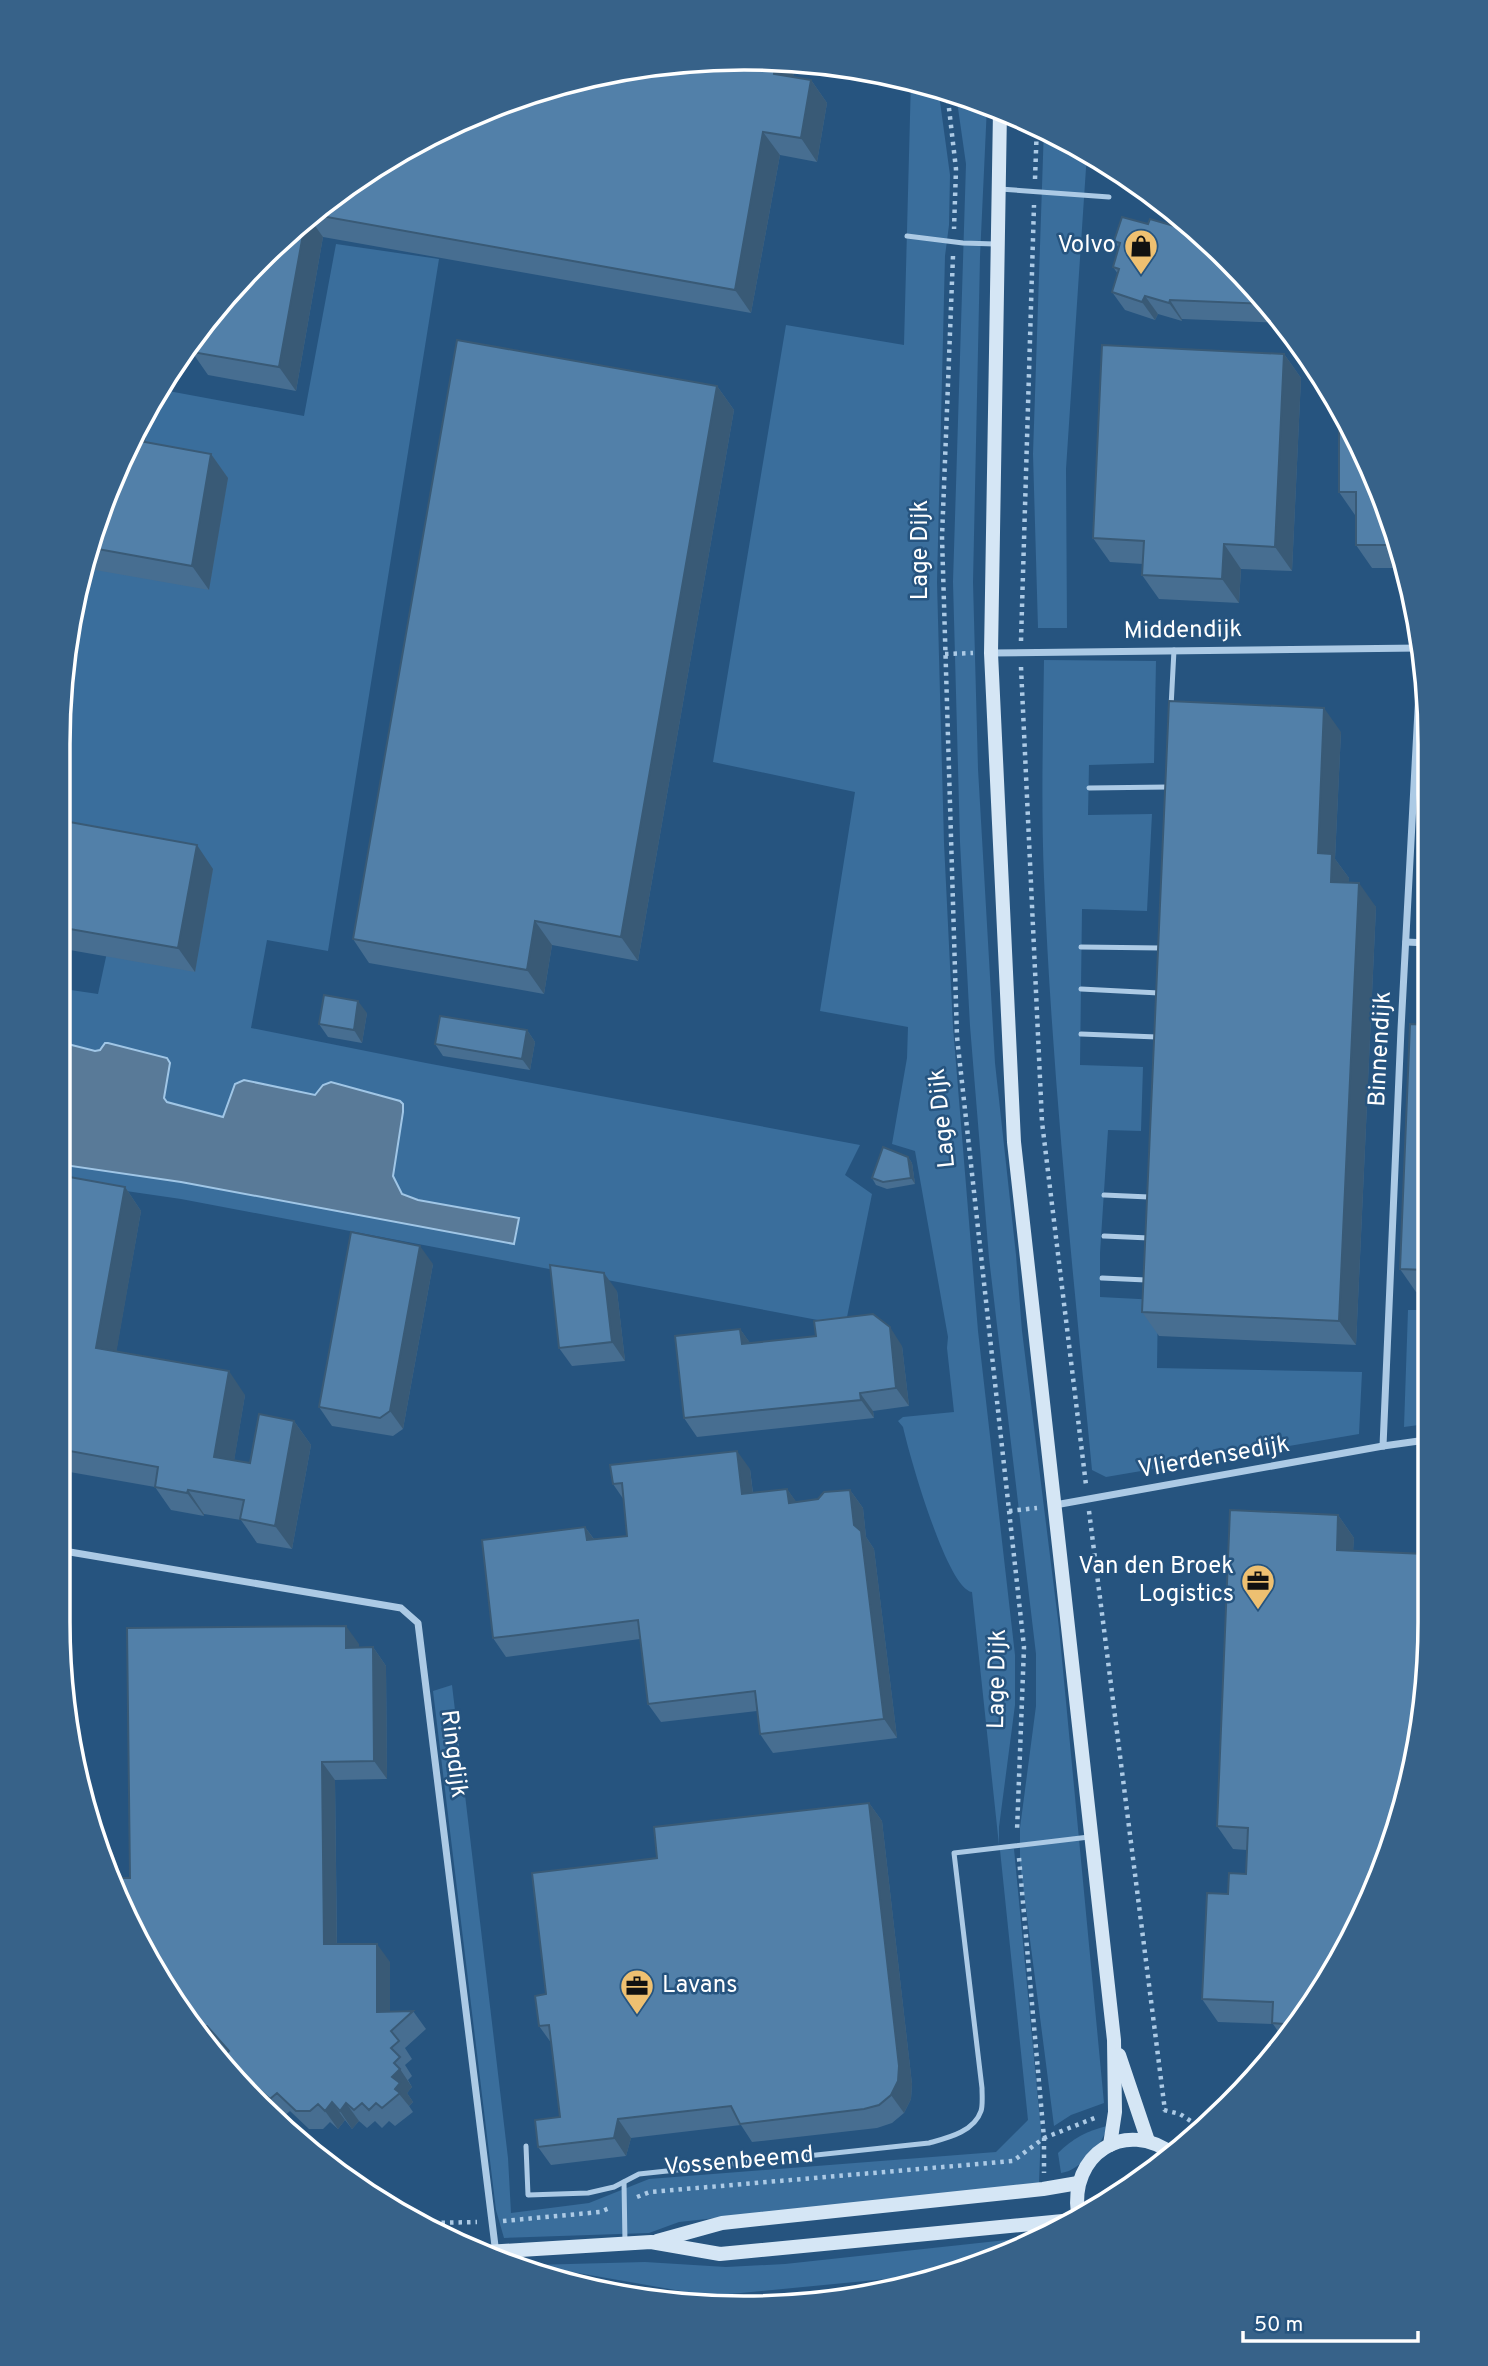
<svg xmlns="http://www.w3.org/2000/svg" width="1488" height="2366" viewBox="0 0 1488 2366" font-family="Overpass,sans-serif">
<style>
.green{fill:#3a6e9c}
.water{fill:#597a98;stroke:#a0c6e6;stroke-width:2}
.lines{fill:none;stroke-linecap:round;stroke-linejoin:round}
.path{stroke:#accae5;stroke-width:4.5;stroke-dasharray:3.5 5;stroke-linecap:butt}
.lane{stroke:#accae5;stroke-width:5}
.street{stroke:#accae5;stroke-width:7}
.secondary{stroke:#d5e6f5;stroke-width:14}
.wall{fill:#476e91}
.shaded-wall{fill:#395a76}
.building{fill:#5280a9;stroke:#395a76;stroke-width:2}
.labels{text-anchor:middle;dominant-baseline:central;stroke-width:5;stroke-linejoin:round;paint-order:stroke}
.poi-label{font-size:24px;fill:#fff;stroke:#26547f;text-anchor:end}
.street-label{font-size:24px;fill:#fff;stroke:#26547f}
.rim{fill:none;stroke:#fff;stroke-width:3.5}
</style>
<rect width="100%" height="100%" fill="#26547f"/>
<g class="green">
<path d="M911,79L938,87L950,175L949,225L945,256L937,582L944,843L953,1027L978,1331L1015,1655V1705L999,1827V1845L972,1592C947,1589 909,1454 903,1427L898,1421L903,1417L954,1412L947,1348L948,1337L915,1151L892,1144L907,1058L908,1027L820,1011L855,792L713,762L786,325L904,345Z"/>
<polygon points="956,94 987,106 980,257 973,582 978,769 995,1063 1016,1255 1022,1331 1059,1628 1104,2103 1071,2115 1054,2126 1020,1862 1020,1828 1036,1706 1036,1654 989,1258 970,1026 960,842 953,582 966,164"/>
<polygon points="1044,127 1087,153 1066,469 1067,628 1038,628 1033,454"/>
<polygon points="336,244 439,259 328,951 267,940 251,1028 426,1063 860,1145 845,1175 872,1194 847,1317 823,1321 181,1199 64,1182 64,1165 181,1182 515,1244 519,1218 418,1200 402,1194 393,1177 403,1104 331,1082 323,1085 315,1095 244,1080 235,1084 224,1117 167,1102 164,1098 170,1063 95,1051 64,1043 64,989 98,994 127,860 64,846 64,655 110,481 163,390 304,416"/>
<path d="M1044,660L1156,661L1154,763L1089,765L1088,815L1152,814L1147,911L1082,909L1080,1065L1143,1067L1141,1131L1108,1130L1100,1253V1297L1158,1300L1157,1368L1362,1372L1359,1434L1106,1477L1092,1470C1073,1273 1052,1075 1044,878C1041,805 1043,733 1044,660Z"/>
<polygon points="1408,1310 1426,1310 1426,1424 1404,1427"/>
<polygon points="452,1685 508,2158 511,2213 589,2203 649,2179 996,2152 1028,2120 1000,1850 1014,1849 1041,2131 1039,2183 679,2222 649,2233 504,2238 496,2210 433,1691"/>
<path d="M1107,2126C1104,2144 1079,2171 1061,2173L1058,2153C1073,2138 1087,2131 1107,2126Z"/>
<polygon points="1024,2238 948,2273 710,2296 532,2265 645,2262 726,2267 785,2264"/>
</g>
<polygon class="water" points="64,1043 95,1051 100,1050 105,1043 108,1043 167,1058 170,1063 164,1098 167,1102 223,1117 235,1084 244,1080 315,1095 323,1085 331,1082 400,1101 403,1104 403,1112 393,1176 402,1194 418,1200 519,1218 514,1244 181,1182 64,1165"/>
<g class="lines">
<g class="path">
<polyline points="947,91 956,169 954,229"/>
<polyline points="1035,179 1037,124"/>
<polyline points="953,256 942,537 957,1037 1024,1647 1017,1831"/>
<polyline points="1021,641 1034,205"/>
<polyline points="945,654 973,653"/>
<polyline points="1021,667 1042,1122 1086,1485"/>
<polyline points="1009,1511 1037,1508"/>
<polyline points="1089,1511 1165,2111"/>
<polyline points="1019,1858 1044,2138 1044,2173"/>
<polyline points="1164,2110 1180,2114 1204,2130"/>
<polyline points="637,2197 650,2192 1013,2161 1044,2138 1097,2117"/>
<polyline points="503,2221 600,2212 612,2207"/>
<polyline points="433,2223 477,2222"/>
<polyline points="590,2285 706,2305 926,2283"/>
</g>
<g class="lane">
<polyline points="1000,189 1109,197"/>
<polyline points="907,236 963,243 995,244"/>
<polyline points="1171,707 1174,650"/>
<polyline points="1089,788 1168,787"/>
<polyline points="1081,947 1161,948"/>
<polyline points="1081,989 1159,993"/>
<polyline points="1081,1034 1157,1037"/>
<polyline points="1104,1195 1149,1197"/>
<polyline points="1104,1236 1149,1238"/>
<polyline points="1102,1278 1146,1280"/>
<path d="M526,2146L528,2195L588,2193L614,2187L639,2174L929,2143C947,2138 974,2132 981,2111C983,2105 982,2095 982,2088L954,1853L1089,1837"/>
<polyline points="624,2182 625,2243"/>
</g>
<g class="street">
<polyline points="991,653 1420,648"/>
<polyline points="1406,942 1428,943"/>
<polyline points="1383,1446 1401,1029 1421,654"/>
<polyline points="1055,1505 1383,1446 1426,1440"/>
<polyline points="64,1551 401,1608 418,1623 496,2254"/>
</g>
<g class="secondary">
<polyline points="1000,111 991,653 1014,1142 1114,2040 1115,2112 1110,2145"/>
<polyline points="1119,2055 1148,2141"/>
<path d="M1078,2214C1069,2155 1125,2117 1174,2155"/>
<polyline points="657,2241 722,2223 1043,2189 1078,2183"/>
<polyline points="486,2252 651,2242 720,2254 1063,2221"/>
</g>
</g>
<g class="wall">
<polygon points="789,59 796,60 793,77 811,80 827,103 817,162 780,155 751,313 323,237 296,391 208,375 192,352 292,228 401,150"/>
<polygon points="1186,223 1285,323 1182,319 1182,321 1158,314 1155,320 1125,310 1112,292 1118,274 1113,267 1119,248 1114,241 1148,224 1174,226"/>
<polygon points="1284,354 1301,378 1292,571 1241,569 1239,603 1159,599 1142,575 1143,564 1110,562 1093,538"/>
<polygon points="717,386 734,410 638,961 552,945 544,994 369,963 353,939"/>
<polygon points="140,429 146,437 145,442 211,454 228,478 209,590 95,570 89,561 110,481"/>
<polygon points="1359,440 1407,566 1407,568 1372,568 1356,545 1356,515 1355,515 1339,492"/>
<polygon points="1341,732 1335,859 1349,878 1348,883 1376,907 1356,1345 1159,1336 1142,1312"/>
<polygon points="1429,741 1428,791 1423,783"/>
<polygon points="64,821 213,869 195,972 64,949"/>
<polygon points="1428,821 1428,920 1418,907"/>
<polygon points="367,1013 362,1043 328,1037 319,1024"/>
<polygon points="1427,1025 1426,1292 1416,1292 1400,1269"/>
<polygon points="527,1030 535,1042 530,1070 443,1056 435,1044"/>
<polygon points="908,1157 912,1163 915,1184 887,1189 876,1185 872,1178"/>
<polygon points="64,1176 125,1187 141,1211 116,1352 245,1395 234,1460 250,1463 294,1421 311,1445 292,1549 257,1543 241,1520 204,1514 204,1516 171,1510 155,1487 64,1471"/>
<polygon points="433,1264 403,1429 393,1436 332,1426 319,1407"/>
<polygon points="617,1291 625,1361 572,1366 559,1348"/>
<polygon points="740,1329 750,1343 902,1346 909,1406 873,1411 874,1418 697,1437 684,1418"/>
<polygon points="750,1469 753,1493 787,1489 796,1502 818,1499 850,1490 863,1508 866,1537 874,1549 897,1738 773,1753 760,1734 757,1711 661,1722 648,1704 640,1639 506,1657 493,1638 585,1527 594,1539 627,1536 624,1500 613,1484"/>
<polygon points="1338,1515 1354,1538 1353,1551 1378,1885 1286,2043 1273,2024 1218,2022 1202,1999 1228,1894 1246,1874 1247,1850 1233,1849 1217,1826"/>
<polygon points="359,1644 359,1648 373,1647 386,1666 387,1779 335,1780 337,1944 390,1962 390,2011 413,2011 426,2029 405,2048 412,2059 405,2065 412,2076 408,2080 412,2087 407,2093 413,2102 409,2106 413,2112 395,2126 389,2121 382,2128 375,2121 367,2128 359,2121 352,2129 345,2120 338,2129 330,2122 323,2129 309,2129 290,2111 283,2117 274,2109 268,2116 258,2107 225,2067 221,2059 227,2053 220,2044 207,2044 174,2004 130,1878"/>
<polygon points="869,1803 882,1821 912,2084 911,2099 904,2113 892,2123 877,2128 752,2142 741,2125 631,2138 626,2156 551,2165 538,2147 560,2117 552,2044 539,2026 546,1994 657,1858"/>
</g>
<g class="shaded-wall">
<polygon points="789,59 796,60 790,97 774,74 776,60"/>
<polygon points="811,80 827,103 817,162 801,138"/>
<polygon points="763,132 780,155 751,313 735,290"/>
<polygon points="308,216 323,237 296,391 279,367 306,218"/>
<polygon points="1145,296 1158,314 1155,320 1142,302"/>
<polygon points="1170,300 1182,319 1182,321 1169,303"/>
<polygon points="1284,354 1301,378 1292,571 1275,547"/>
<polygon points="717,386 734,410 638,961 621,937"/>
<polygon points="140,429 146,437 141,463 130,447"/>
<polygon points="211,454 228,478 209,590 192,566"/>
<polygon points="1224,544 1241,569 1239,603 1222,579"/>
<polygon points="1324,708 1341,732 1335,859 1349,878 1347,906 1331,882 1318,853"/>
<polygon points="197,845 213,869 195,972 178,948"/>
<polygon points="1359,883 1376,907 1356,1345 1339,1321"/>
<polygon points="535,921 552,945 544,994 527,970"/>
<polygon points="358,1001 367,1013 362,1043 354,1030"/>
<polygon points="527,1030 535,1042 530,1070 522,1059"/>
<polygon points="908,1157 912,1163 915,1184 911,1178"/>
<polygon points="125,1187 141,1211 113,1372 96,1348"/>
<polygon points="420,1246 433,1264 403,1429 390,1411"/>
<polygon points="604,1273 617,1291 625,1361 612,1342"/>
<polygon points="890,1327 902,1346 909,1406 896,1388"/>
<polygon points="740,1329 753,1347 742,1344"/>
<polygon points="229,1371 245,1395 231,1480 214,1457"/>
<polygon points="860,1393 873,1411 874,1418 861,1400"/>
<polygon points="294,1421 311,1445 292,1549 275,1526"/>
<polygon points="737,1451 750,1469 755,1512 742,1494"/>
<polygon points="787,1489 800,1507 789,1503"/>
<polygon points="188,1490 204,1514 204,1516 187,1493"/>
<polygon points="850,1490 863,1508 866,1537 874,1549 897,1738 884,1719 854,1525"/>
<polygon points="1338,1515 1354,1538 1352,1573 1337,1550"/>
<polygon points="585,1527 598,1545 587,1540"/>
<polygon points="346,1626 359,1644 359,1666 346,1648"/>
<polygon points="373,1647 386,1666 387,1779 374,1761"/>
<polygon points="322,1762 335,1780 337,1962 324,1944"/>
<polygon points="869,1803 882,1821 912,2084 911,2099 904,2113 891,2095"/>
<polygon points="377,1944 390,1962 390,2030 377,2012"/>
<polygon points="400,2069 412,2087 407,2093 413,2102 409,2106 395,2089 392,2077"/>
<polygon points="261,2091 274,2109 268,2116 260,2108 254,2099"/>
<polygon points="332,2102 345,2120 338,2129 325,2111"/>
<polygon points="346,2103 359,2121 352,2129 340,2111"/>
<polygon points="618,2119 631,2138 626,2156 614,2138"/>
</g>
<g class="building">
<polygon points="776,60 774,74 811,80 801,138 763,132 735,290 310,214 401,150 524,94 655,64"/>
<polygon points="1122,217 1148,224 1150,219 1174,226 1176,220 1186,223 1267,304 1170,300 1169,303 1145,296 1142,302 1112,292 1119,269 1113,267 1120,243 1114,241"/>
<polygon points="306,218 279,367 192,352 195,335 200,326 292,228"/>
<polygon points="457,340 717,386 621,937 535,921 527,970 353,939"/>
<polygon points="1102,345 1284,354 1275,547 1224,544 1222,579 1142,575 1144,541 1093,538"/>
<polygon points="1339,407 1359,440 1399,545 1356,545 1356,492 1339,492"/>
<polygon points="134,440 211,454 192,566 92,548 110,481"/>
<polygon points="1427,691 1429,699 1429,704 1427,704"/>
<polygon points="1169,701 1324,708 1318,853 1332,854 1331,882 1359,883 1339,1321 1142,1312"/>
<polygon points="1425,741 1429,741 1428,783 1423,783"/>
<polygon points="1422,820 1428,821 1428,907 1418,907"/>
<polygon points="64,821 197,845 178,948 64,928"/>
<polygon points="324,995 358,1001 354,1030 319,1024"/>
<polygon points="440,1016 527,1030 522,1059 435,1044"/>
<polygon points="1410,1024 1427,1025 1426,1270 1400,1269"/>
<polygon points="883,1147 908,1157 911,1178 883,1182 872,1178"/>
<polygon points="64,1176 125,1187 96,1348 229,1371 214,1457 250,1463 259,1414 294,1421 275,1526 240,1519 244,1500 188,1490 187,1493 155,1487 158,1467 64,1450"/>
<polygon points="351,1232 420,1246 390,1411 380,1418 319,1407"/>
<polygon points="550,1265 604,1273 612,1342 559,1348"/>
<polygon points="873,1314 890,1327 896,1388 860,1393 861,1400 684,1418 675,1336 740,1329 742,1344 816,1336 814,1321"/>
<polygon points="737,1451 742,1494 787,1489 789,1503 818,1499 824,1492 850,1490 854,1525 861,1531 884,1719 760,1734 755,1691 648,1704 638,1620 493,1638 482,1540 585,1527 587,1540 627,1536 622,1483 613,1484 610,1465"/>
<polygon points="1230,1510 1338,1515 1337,1550 1425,1554 1424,1711 1378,1885 1297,2025 1272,2023 1273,2002 1202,1999 1207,1893 1228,1894 1229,1873 1246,1874 1248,1828 1217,1826"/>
<polygon points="346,1626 346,1648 373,1647 374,1761 322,1762 324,1944 377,1944 377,2012 413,2011 391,2031 399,2041 391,2048 400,2057 394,2063 400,2069 392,2077 400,2083 395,2089 400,2093 382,2108 376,2103 369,2110 362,2103 354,2110 346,2103 340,2111 332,2102 325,2111 318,2104 310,2111 296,2111 277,2093 270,2099 261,2091 254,2099 247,2091 246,2092 225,2067 227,2065 221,2059 229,2051 207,2026 192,2026 174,2004 112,1878 130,1878 127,1628"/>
<polygon points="869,1803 899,2066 898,2081 891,2095 879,2105 864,2109 740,2124 731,2106 618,2119 614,2138 538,2147 535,2120 560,2117 549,2025 539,2026 535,1996 546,1994 532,1873 657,1858 654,1827"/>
</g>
<defs>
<g id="shop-pin" transform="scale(1.75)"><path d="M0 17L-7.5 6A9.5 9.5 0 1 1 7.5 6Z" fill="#eec071" stroke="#26547f"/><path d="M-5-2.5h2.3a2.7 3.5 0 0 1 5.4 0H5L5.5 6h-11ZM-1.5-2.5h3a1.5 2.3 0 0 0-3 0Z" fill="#111"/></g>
<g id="office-pin" transform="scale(1.75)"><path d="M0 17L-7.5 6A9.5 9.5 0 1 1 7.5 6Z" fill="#eec071" stroke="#26547f"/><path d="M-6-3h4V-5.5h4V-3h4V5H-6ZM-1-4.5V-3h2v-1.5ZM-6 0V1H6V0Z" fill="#111"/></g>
</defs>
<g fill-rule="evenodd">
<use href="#shop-pin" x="1141" y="246"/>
<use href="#office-pin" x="1258" y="1581"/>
<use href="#office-pin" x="637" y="1986"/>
</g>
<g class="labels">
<g class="poi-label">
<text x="1116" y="246">Volvo</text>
<text x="1234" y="1567">Van den Broek<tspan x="1234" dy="28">Logistics</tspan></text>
<text x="662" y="1986" text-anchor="start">Lavans</text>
</g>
<g class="street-label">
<text transform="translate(921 550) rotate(-90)">Lage Dijk</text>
<text transform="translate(1183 631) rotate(-1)">Middendijk</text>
<text transform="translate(1381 1049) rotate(-87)">Binnendijk</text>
<text transform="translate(943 1118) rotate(-96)">Lage Dijk</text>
<text transform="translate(1214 1458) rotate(-10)">Vlierdensedijk</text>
<text transform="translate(998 1679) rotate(-89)">Lage Dijk</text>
<text transform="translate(453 1754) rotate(83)">Ringdijk</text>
<text transform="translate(739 2162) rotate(-5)">Vossenbeemd</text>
</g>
</g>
<path d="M0 0H1488V2366H0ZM744 70H744A674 674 0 0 1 1418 744V1622A674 674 0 0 1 744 2296H744A674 674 0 0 1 70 1622V744A674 674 0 0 1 744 70Z" fill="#376289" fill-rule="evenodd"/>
<path class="rim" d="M744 70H744A674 674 0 0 1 1418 744V1622A674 674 0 0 1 744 2296H744A674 674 0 0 1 70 1622V744A674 674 0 0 1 744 70Z"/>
<path d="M1243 2331v10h175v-10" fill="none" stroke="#ffffff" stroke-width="3.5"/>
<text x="1254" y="2331" font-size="21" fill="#ffffff" stroke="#26547f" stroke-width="5" paint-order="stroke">50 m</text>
</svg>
